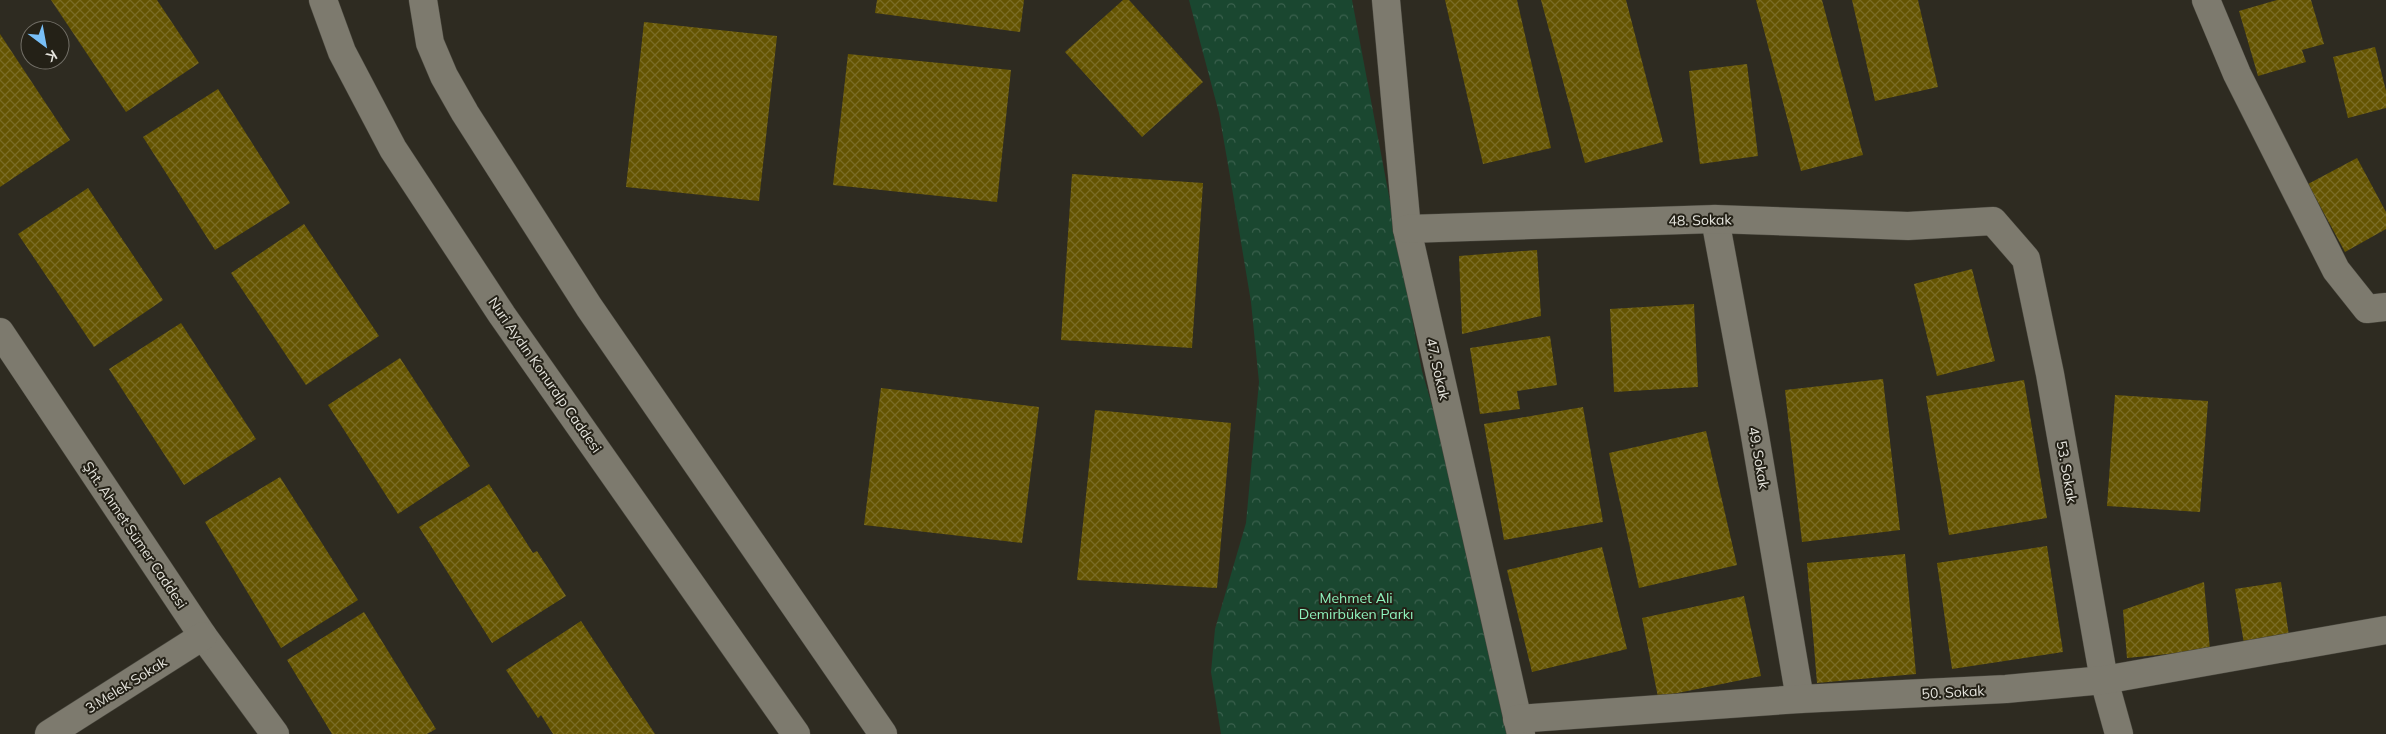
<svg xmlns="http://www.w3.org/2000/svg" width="2386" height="734" viewBox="0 0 2386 734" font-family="Mulish,sans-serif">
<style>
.park{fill:url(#park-crowns)}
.building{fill:url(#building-cross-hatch)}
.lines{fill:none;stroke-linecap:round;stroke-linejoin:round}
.minor-casing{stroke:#48463d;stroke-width:29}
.tertiary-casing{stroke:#48463d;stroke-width:29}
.minor{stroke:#7d7a6e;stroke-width:28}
.tertiary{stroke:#7d7a6e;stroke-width:28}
.labels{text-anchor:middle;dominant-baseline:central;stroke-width:4;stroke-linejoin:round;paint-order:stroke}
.street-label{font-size:14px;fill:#e6e5de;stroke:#242117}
.park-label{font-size:14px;fill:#8ff3bd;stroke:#242117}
</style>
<defs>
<pattern id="park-crowns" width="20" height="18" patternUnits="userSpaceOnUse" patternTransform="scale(1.25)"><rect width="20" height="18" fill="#1a4730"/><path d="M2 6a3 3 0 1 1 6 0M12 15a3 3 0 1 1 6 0" fill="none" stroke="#3b614e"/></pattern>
<pattern id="building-cross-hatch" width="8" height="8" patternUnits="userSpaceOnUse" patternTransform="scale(1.25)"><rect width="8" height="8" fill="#645402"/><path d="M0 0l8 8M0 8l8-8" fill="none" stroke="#7a6c26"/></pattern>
</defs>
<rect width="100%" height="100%" fill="#2e2b21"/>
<polygon class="park" points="1189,0 1352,0 1422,371 1527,734 1221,734 1211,672 1215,629 1246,523 1259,382 1251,302 1230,176 1219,113"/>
<g class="building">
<polygon points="51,0 157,0 199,63 126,112"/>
<polygon points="877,0 1024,0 1020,32 875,13"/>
<polygon points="1123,0 1129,0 1203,82 1142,137 1065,52"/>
<polygon points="1445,0 1517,0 1551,148 1483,164"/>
<polygon points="1541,0 1626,0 1663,142 1585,163"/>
<polygon points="1756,0 1822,0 1863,155 1801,171"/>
<polygon points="1852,0 1918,0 1938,87 1875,101"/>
<polygon points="2277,0 2311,0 2324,44 2302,50 2306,62 2258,76 2239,11"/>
<polygon points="644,22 777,36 759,201 626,187"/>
<polygon points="0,34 70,140 0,187"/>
<polygon points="2375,47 2386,91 2386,108 2348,118 2333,57"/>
<polygon points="848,54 1011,70 997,202 833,185"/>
<polygon points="1747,64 1758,156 1700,164 1689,71"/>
<polygon points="218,89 290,203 215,250 143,137"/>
<polygon points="2357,158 2386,212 2386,229 2345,252 2308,184"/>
<polygon points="1072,174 1203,183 1192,348 1061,340"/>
<polygon points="88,188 163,300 94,347 18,234"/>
<polygon points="304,224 379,336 306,385 231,273"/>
<polygon points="1537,250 1541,316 1462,334 1459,256"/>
<polygon points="1972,269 1995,361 1937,376 1914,284"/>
<polygon points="1694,304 1698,387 1614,392 1610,309"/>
<polygon points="181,323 256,439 184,485 109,369"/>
<polygon points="1550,336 1557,385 1517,391 1520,409 1480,414 1470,348"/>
<polygon points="400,358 470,466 398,514 328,405"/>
<polygon points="1883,379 1900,530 1802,542 1785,390"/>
<polygon points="2024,380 2047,518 1949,535 1926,396"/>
<polygon points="881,388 1039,407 1022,543 864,525"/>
<polygon points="2115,395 2208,401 2200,512 2107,506"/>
<polygon points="1583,407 1603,522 1504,540 1484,424"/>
<polygon points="1095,410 1231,423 1217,588 1077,580"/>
<polygon points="1706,431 1737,565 1639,588 1609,453"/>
<polygon points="280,477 358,600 281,648 205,522"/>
<polygon points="489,484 533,553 537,551 566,596 492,643 419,527"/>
<polygon points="2047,546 2063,652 1952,669 1937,563"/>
<polygon points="1602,547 1627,649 1532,672 1507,570"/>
<polygon points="1905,554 1916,674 1817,683 1807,563"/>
<polygon points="2204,582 2210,650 2127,658 2123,610"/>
<polygon points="2281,582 2289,636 2244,644 2235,589"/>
<polygon points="1744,596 1761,676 1658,697 1642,618"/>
<polygon points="364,612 436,729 427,734 332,734 287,660"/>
<polygon points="581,621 655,734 553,734 541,715 538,718 506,670"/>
</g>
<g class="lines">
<g class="minor-casing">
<g id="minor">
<polyline points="1386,0 1407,229 1521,734"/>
<polyline points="2206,0 2237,74 2336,270 2367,309 2386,307"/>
<polyline points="1715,219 1753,424 1800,699"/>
<polyline points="1407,229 1715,219 1908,226 1993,221 2026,259 2050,374 2104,680 2119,734"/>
<polyline points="0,332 203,636 275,734"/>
<polyline points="1517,719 1800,699 2006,689 2104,680 2386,630"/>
<polyline points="49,734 203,636"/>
</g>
</g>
<g class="tertiary-casing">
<g id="tertiary">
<polyline points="323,0 342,52 393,149 502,315 796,734"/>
<polyline points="423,0 430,43 444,76 465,113 589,307 883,734"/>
</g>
</g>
<use href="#minor" class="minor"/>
<use href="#tertiary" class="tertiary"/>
</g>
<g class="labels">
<g class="street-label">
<text transform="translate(1700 220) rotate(-1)">48. Sokak</text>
<text transform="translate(1438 369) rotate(77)">47. Sokak</text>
<text transform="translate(545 375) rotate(55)">Nuri Aydın Konuralp Caddesi</text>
<text transform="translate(1759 458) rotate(80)">49. Sokak</text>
<text transform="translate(2067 472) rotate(80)">53. Sokak</text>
<text transform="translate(135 535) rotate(56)">Şht. Ahmet Sümer Caddesi</text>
<text transform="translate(126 685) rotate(-32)">3.Melek Sokak</text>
<text transform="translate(1953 692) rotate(-3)">50. Sokak</text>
</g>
<g class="park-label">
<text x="1356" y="598">Mehmet Ali<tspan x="1356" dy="16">Demirbüken Parkı</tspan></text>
</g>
</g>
<g transform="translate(45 45) rotate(148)"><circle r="24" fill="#242117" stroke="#726f67"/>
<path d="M0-4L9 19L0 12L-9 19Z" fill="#78bff7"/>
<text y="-8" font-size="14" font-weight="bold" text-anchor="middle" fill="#e6e5de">K</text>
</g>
</svg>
